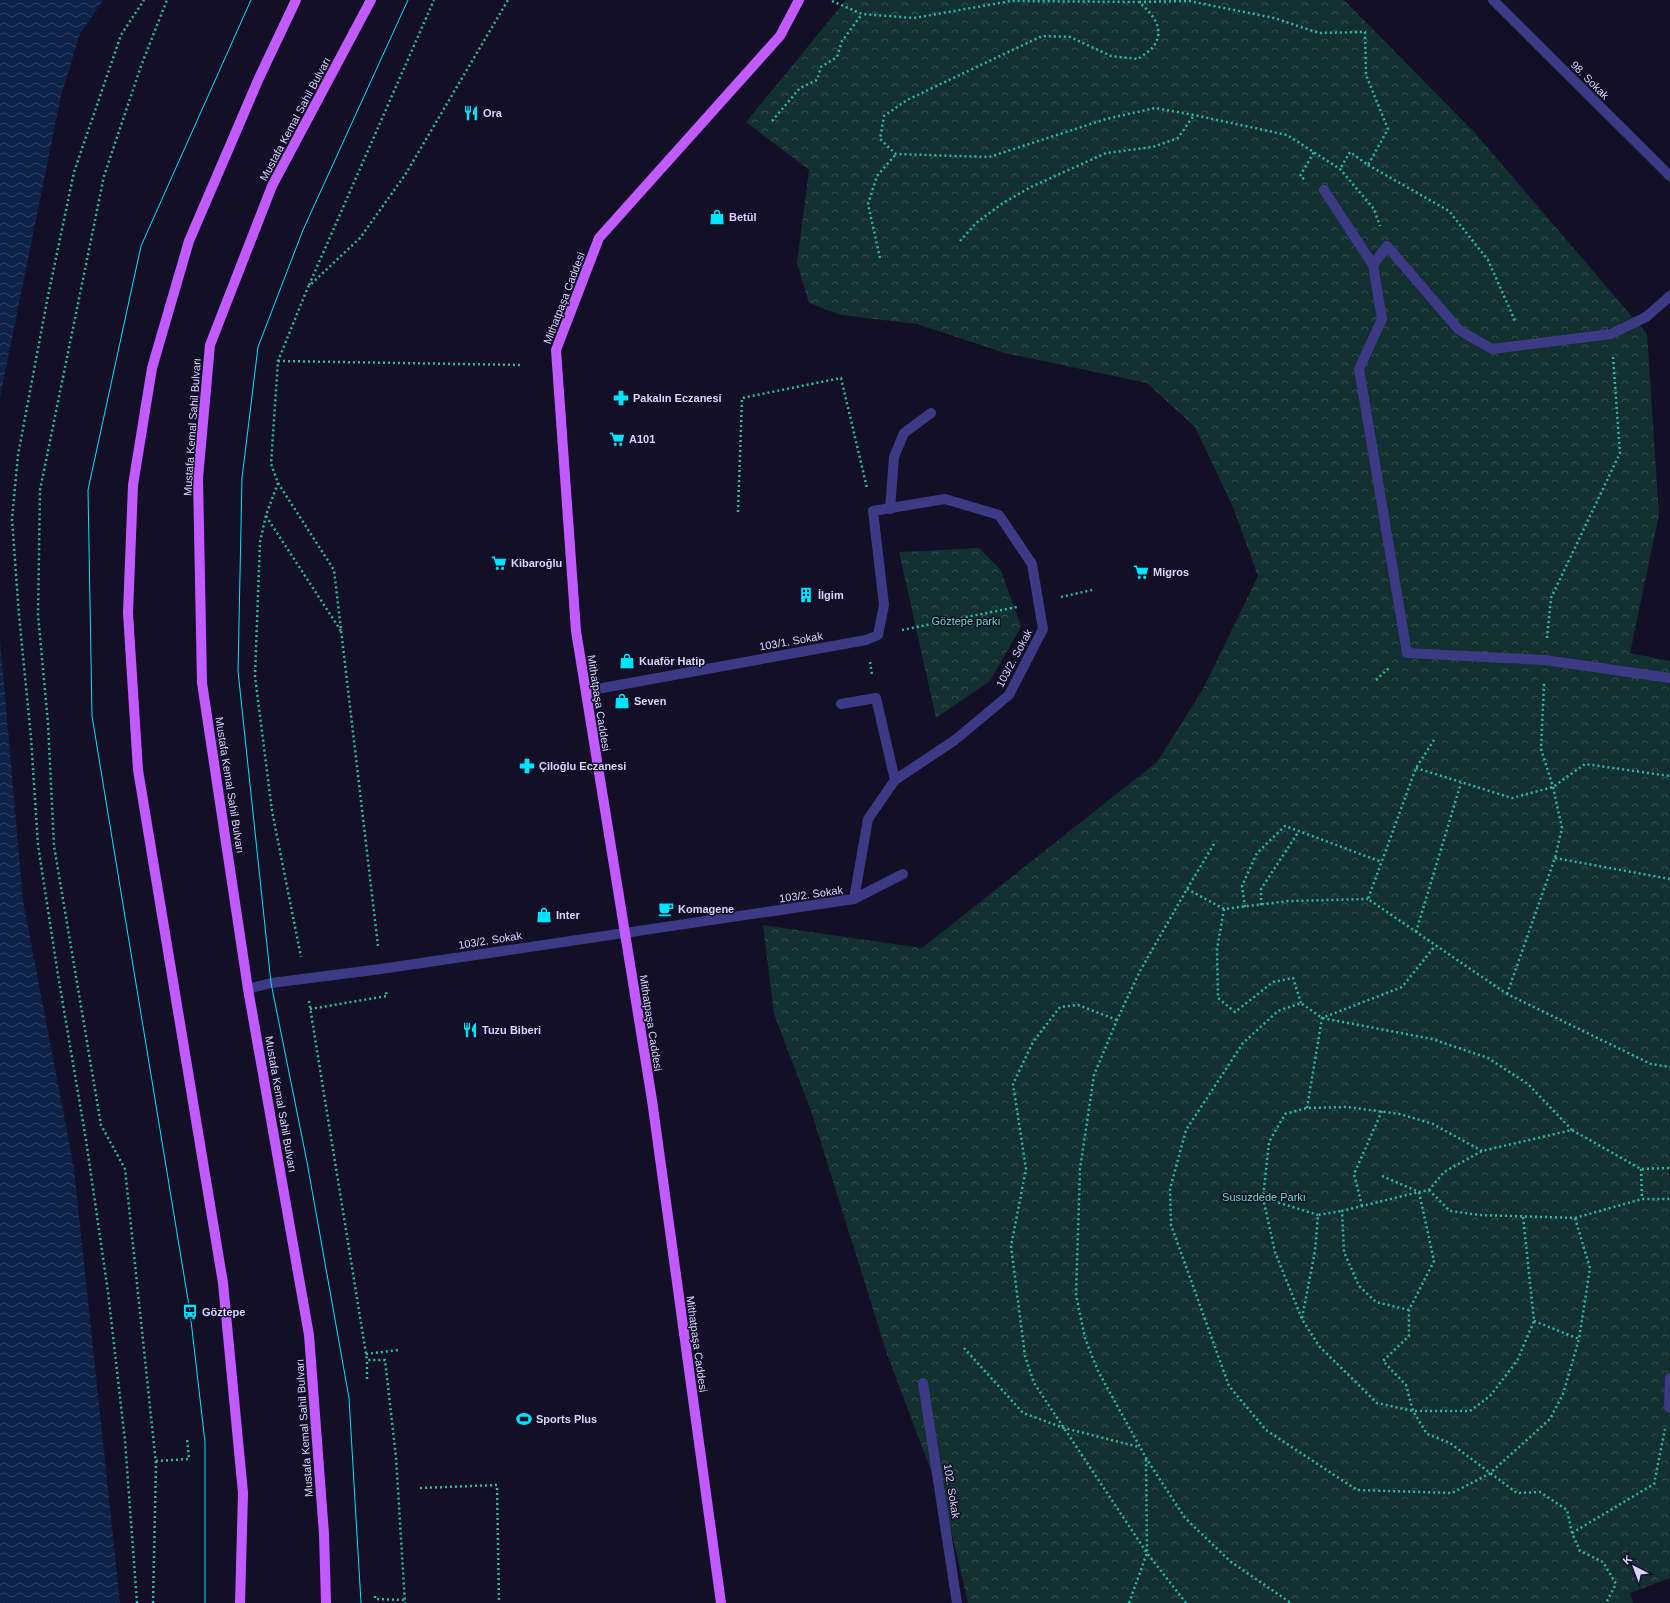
<svg xmlns="http://www.w3.org/2000/svg" width="1670" height="1603" viewBox="0 0 1670 1603" font-family="Helvetica,sans-serif">
<style>
.park{fill:url(#park-crowns)}
.water{fill:url(#water-waves)}
.lines{fill:none;stroke-linecap:round;stroke-linejoin:round}
.path{stroke:#2fb8b0;stroke-width:2.5;stroke-dasharray:2 3;stroke-linecap:butt}
.minor{stroke:#3d3a85;stroke-width:10}
.major{stroke:#c25bff;stroke-width:10}
.tram{stroke:#00e5ff;stroke-width:1}
.labels{text-anchor:middle;dominant-baseline:central;stroke-width:3;stroke-linejoin:round;paint-order:stroke}
.street-label{font-size:11px;fill:#d9d4ff;stroke:#130f26}
.poi-label{font-size:11px;font-weight:bold;fill:#d9d4ff;stroke:#130f26;text-anchor:start}
.park-label{font-size:11px;fill:#5fe0c0;stroke:#130f26}
</style>
<defs>
<pattern id="park-crowns" width="20" height="18" patternUnits="userSpaceOnUse"><rect width="20" height="18" fill="#12302f"/><path d="M2 6a3 3 0 1 1 6 0M12 15a3 3 0 1 1 6 0" fill="none" stroke="#344d4e"/></pattern>
<pattern id="water-waves" width="16" height="10" patternUnits="userSpaceOnUse"><rect width="16" height="10" fill="#0c2248"/><path d="M0 5q4-4 8 0t8 0" fill="none" stroke="#2f4163"/></pattern>
</defs>
<rect width="100%" height="100%" fill="#130f26"/>
<g class="park">
<polygon points="846,0 1344,0 1475,133 1647,334 1659,515 1630,653 1670,661 1670,1578 1630,1593 1633,1603 968,1603 947,1513 888,1357 811,1111 774,1014 763,925 922,948 1157,762 1203,689 1258,576 1233,507 1195,427 1147,383 1005,353 917,324 841,315 809,303 797,263 809,170 746,122"/>
<polygon points="979,548 1001,570 1021,627 990,681 936,718 899,552"/>
</g>
<g class="water">
<polygon points="0,0 103,0 80,34 61,96 0,397"/>
<polygon points="0,639 23,901 74,1168 120,1603 0,1603"/>
</g>
<g class="lines">
<g class="path">
<path d="M832,1L862,14L914,18L1011,1L1139,2C1151,13 1165,27 1155,44C1152,50 1143,55 1138,59L1111,56L1070,37L1042,36L907,100L884,116L880,139L896,154L989,157L1106,119L1155,108L1194,115L1287,135L1340,169L1374,209L1380,226"/>
<polyline points="1139,2 1189,1 1274,18 1319,33 1365,32 1366,75 1388,129 1368,165 1350,152 1340,169"/>
<polyline points="772,121 800,88 817,80 821,67 837,57 842,41 862,14"/>
<polyline points="1368,165 1449,211 1488,260 1516,323"/>
<polyline points="1304,179 1300,176 1314,152"/>
<polyline points="960,241 976,223 1003,203 1031,187 1106,153 1153,147 1178,138 1194,115"/>
<polyline points="880,258 868,204 877,176 896,154"/>
<polyline points="309,285 434,0"/>
<polyline points="278,361 521,365"/>
<polyline points="278,483 266,515 260,542 255,676 272,811 301,957"/>
<polyline points="738,512 742,398 841,378 867,488"/>
<polyline points="266,516 341,631"/>
<polyline points="1061,597 1092,590"/>
<polyline points="902,630 1017,607"/>
<polyline points="1547,638 1551,598 1620,453 1613,357"/>
<polyline points="870,662 872,675"/>
<polyline points="1376,680 1390,667"/>
<polyline points="1434,740 1416,768 1368,899 1507,994 1651,1064 1670,1067"/>
<polyline points="1416,768 1512,798 1553,787 1585,764 1670,776"/>
<polyline points="1214,844 1187,889 1140,971 1117,1020 1094,1075 1080,1169 1076,1295 1085,1338 1098,1371 1146,1458 1185,1518 1231,1562 1291,1603"/>
<polyline points="1555,858 1670,879"/>
<polyline points="1187,889 1224,909 1289,901 1368,899"/>
<polyline points="1261,905 1261,889 1299,831"/>
<polyline points="1245,907 1242,886 1257,853 1285,826 1382,862"/>
<polyline points="1224,909 1217,949 1218,998 1235,1012 1273,982 1293,978 1301,1003"/>
<polyline points="1416,932 1461,783"/>
<polyline points="378,946 334,570 278,483 271,464 278,361 308,287 360,238 405,175 508,0"/>
<polyline points="1507,994 1555,858 1562,828 1553,787 1541,749 1544,683"/>
<polyline points="309,1001 367,1360 385,1360 396,1457 405,1603"/>
<polyline points="310,1009 387,996 386,992"/>
<polyline points="1117,1020 1078,1005 1060,1007 1033,1042 1013,1084 1026,1169 1011,1246 1025,1356 1034,1383 1147,1553 1186,1603"/>
<polyline points="1307,1108 1322,1018 1402,987 1435,946"/>
<polyline points="1572,1130 1528,1084 1488,1058 1432,1039 1322,1018 1301,1003 1278,1011 1243,1043 1186,1130 1170,1189 1171,1225 1229,1386 1266,1430 1357,1490 1452,1493 1489,1474 1550,1419 1563,1394 1579,1339 1590,1268 1575,1218"/>
<polyline points="1482,1151 1433,1124 1400,1114 1347,1107 1307,1108 1285,1114 1269,1142 1263,1198 1275,1252 1302,1319 1319,1346 1377,1403 1413,1411 1470,1411 1490,1396 1517,1361 1534,1321 1523,1216"/>
<polyline points="1641,1169 1642,1199"/>
<polyline points="1382,1176 1419,1192 1429,1190 1444,1172 1482,1151 1572,1130 1641,1169 1670,1168"/>
<polyline points="1429,1190 1450,1211 1480,1215 1575,1218 1642,1199 1670,1199"/>
<polyline points="1264,1198 1318,1215"/>
<polyline points="1362,1206 1354,1174 1382,1111"/>
<polyline points="1409,1310 1376,1302 1359,1286 1344,1252 1342,1211 1419,1192 1434,1261 1409,1310 1409,1336 1383,1361 1406,1385 1413,1411 1427,1434 1450,1443 1517,1493 1540,1492 1567,1510 1572,1533 1580,1551 1603,1562 1616,1584 1606,1603"/>
<polyline points="1302,1318 1315,1251 1318,1215 1342,1211"/>
<polyline points="1534,1321 1579,1339"/>
<polyline points="964,1348 1023,1413 1064,1428 1139,1447"/>
<polyline points="366,1354 398,1350"/>
<polyline points="367,1379 367,1360"/>
<polyline points="156,1461 189,1459 187,1438"/>
<polyline points="420,1488 497,1485 499,1603"/>
<polyline points="1572,1533 1654,1484 1665,1429"/>
<polyline points="375,1596 375,1599 404,1600"/>
<polyline points="137,1603 125,1441 108,1292 86,1140 58,975 38,845 31,738 19,615 12,519 18,455 47,301 74,172 121,35 144,0"/>
<polyline points="153,1603 156,1464 125,1169 101,1125 54,846 48,723 38,615 40,490 104,176 141,66 167,0"/>
<polyline points="1129,1603 1147,1553 1146,1459"/>
</g>
<g class="minor">
<polyline points="1493,0 1670,176"/>
<polyline points="1324,190 1373,265 1382,319 1359,369 1407,653 1545,660 1670,678"/>
<polyline points="1373,265 1387,246 1459,330 1492,349 1611,334 1646,317 1670,296"/>
<polyline points="890,509 894,457 904,433 931,413"/>
<polyline points="841,704 876,698 895,780"/>
<polyline points="854,899 903,874"/>
<polyline points="248,989 271,983 381,969 854,899 868,819 895,780 955,740 1009,695 1043,629 1032,564 999,515 945,499 873,511 884,605 878,635 866,640 586,691"/>
<polyline points="1670,1378 1669,1407 1670,1408"/>
<polyline points="923,1383 957,1603"/>
</g>
<g class="major">
<polyline points="240,1603 243,1493 223,1283 138,770 128,613 133,485 152,368 189,241 259,78 296,0"/>
<polyline points="326,1603 324,1534 309,1335 248,989 202,683 198,478 210,345 272,186 371,0"/>
<polyline points="721,1603 652,1100 576,631 556,350 599,238 780,36 799,0"/>
</g>
<g class="tram">
<polyline points="205,1603 205,1442 190,1312 92,716 88,490 141,246 251,0"/>
<polyline points="361,1603 349,1398 307,1162 271,983 238,671 242,478 258,347 303,230 408,0"/>
</g>
</g>
<defs>
<g id="restaurant-bare" transform="scale(1.2)"><path d="M-5-6h1v4h1v-4h1v4h1v-4h1v5L-1.5 .5V6h-2V.5L-5-1ZM5-6V6H3V1.5H1.5Q1.5-4 5-6Z" fill="#00e5ff" stroke="#130f26" stroke-width="2.5" paint-order="stroke"/></g>
<g id="shop-bare" transform="scale(1.2)"><path d="M-5-2.5h2.3a2.7 3.5 0 0 1 5.4 0H5L5.5 6h-11ZM-1.5-2.5h3a1.5 2.3 0 0 0-3 0Z" fill="#00e5ff" stroke="#130f26" stroke-width="2.5" paint-order="stroke"/></g>
<g id="pharmacy-bare" transform="scale(1.2)"><path d="M-2-6h4v4h4v4h-4v4h-4v-4h-4v-4h4Z" fill="#00e5ff" stroke="#130f26" stroke-width="2.5" paint-order="stroke"/></g>
<g id="supermarket-bare" transform="scale(1.2)"><path d="M-6-5.5h2.5l.6 2H6L4.5 2H-2.5L-4.4-4H-6ZM-1.5 3.2a1.3 1.3 0 1 0 .1 0ZM3 3.2a1.3 1.3 0 1 0 .1 0Z" fill="#00e5ff" stroke="#130f26" stroke-width="2.5" paint-order="stroke"/></g>
<g id="building-bare" transform="scale(1.2)"><path d="M-4-6H4V6H1V3H-1V6H-4ZM-2.5-4.3h1.7v1.8h-1.7ZM.8-4.3h1.7v1.8H.8ZM-2.5-1h1.7V.8h-1.7ZM.8-1h1.7V.8H.8Z" fill="#00e5ff" stroke="#130f26" stroke-width="2.5" paint-order="stroke"/></g>
<g id="cafe-bare" transform="scale(1.2)"><path d="M-5.5-4.5H6V0H3Q3 3.5 0 3.5H-2.5Q-5.5 3.5-5.5 0ZM3-3.2v2h1.7v-2ZM-6 4.5H4V6H-6Z" fill="#00e5ff" stroke="#130f26" stroke-width="2.5" paint-order="stroke"/></g>
<g id="bus-bare" transform="scale(1.2)"><path d="M-5-6H5V4H4V6H2V4H-2V6H-4V4H-5ZM-3.5-4V0h7V-4ZM-3.5 1.2v1.5H-2V1.2ZM2 1.2v1.5H3.5V1.2Z" fill="#00e5ff" stroke="#130f26" stroke-width="2.5" paint-order="stroke"/></g>
<g id="stadium-bare" transform="scale(1.2)"><path d="M0-5a6.5 5 0 1 0 0 10a6.5 5 0 1 0 0-10ZM-3.5-1.8h7v3.6h-7Z" fill="#00e5ff" stroke="#130f26" stroke-width="2.5" paint-order="stroke"/></g>
</defs>
<g fill-rule="evenodd">
<use href="#restaurant-bare" x="471" y="113"/>
<use href="#shop-bare" x="717" y="217"/>
<use href="#pharmacy-bare" x="621" y="398"/>
<use href="#supermarket-bare" x="617" y="439"/>
<use href="#supermarket-bare" x="499" y="563"/>
<use href="#supermarket-bare" x="1141" y="572"/>
<use href="#building-bare" x="806" y="595"/>
<use href="#shop-bare" x="627" y="661"/>
<use href="#shop-bare" x="622" y="701"/>
<use href="#pharmacy-bare" x="527" y="766"/>
<use href="#cafe-bare" x="666" y="909"/>
<use href="#shop-bare" x="544" y="915"/>
<use href="#restaurant-bare" x="470" y="1030"/>
<use href="#bus-bare" x="190" y="1312"/>
<use href="#stadium-bare" x="524" y="1419"/>
</g>
<g class="labels">
<g class="street-label">
<text transform="translate(1590 80) rotate(45)">98. Sokak</text>
<text transform="translate(295 119) rotate(-62)">Mustafa Kemal Sahil Bulvarı</text>
<text transform="translate(564 298) rotate(-69)">Mithatpaşa Caddesi</text>
<text transform="translate(192 427) rotate(-86)">Mustafa Kemal Sahil Bulvarı</text>
<text transform="translate(791 641) rotate(-10)">103/1. Sokak</text>
<text transform="translate(1014 658) rotate(-62)">103/2. Sokak</text>
<text transform="translate(599 703) rotate(81)">Mithatpaşa Caddesi</text>
<text transform="translate(230 785) rotate(81)">Mustafa Kemal Sahil Bulvarı</text>
<text transform="translate(811 894) rotate(-8)">103/2. Sokak</text>
<text transform="translate(490 940) rotate(-9)">103/2. Sokak</text>
<text transform="translate(651 1023) rotate(81)">Mithatpaşa Caddesi</text>
<text transform="translate(281 1104) rotate(80)">Mustafa Kemal Sahil Bulvarı</text>
<text transform="translate(697 1344) rotate(82)">Mithatpaşa Caddesi</text>
<text transform="translate(304 1428) rotate(-94)">Mustafa Kemal Sahil Bulvarı</text>
<text transform="translate(952 1491) rotate(81)">102. Sokak</text>
</g>
<g class="poi-label">
<text x="483" y="113">Ora</text>
<text x="729" y="217">Betül</text>
<text x="633" y="398">Pakalın Eczanesi</text>
<text x="629" y="439">A101</text>
<text x="511" y="563">Kibaroğlu</text>
<text x="1153" y="572">Migros</text>
<text x="818" y="595">İlgim</text>
<text x="639" y="661">Kuaför Hatip</text>
<text x="634" y="701">Seven</text>
<text x="539" y="766">Çiloğlu Eczanesi</text>
<text x="678" y="909">Komagene</text>
<text x="556" y="915">Inter</text>
<text x="482" y="1030">Tuzu Biberi</text>
<text x="202" y="1312">Göztepe</text>
<text x="536" y="1419">Sports Plus</text>
</g>
<g class="park-label">
<text x="966" y="621">Göztepe parkı</text>
<text x="1264" y="1197">Susuzdede Parkı</text>
</g>
</g>
<g transform="translate(1634 1567) rotate(318)" stroke="#130f26" stroke-width="3" paint-order="stroke">
<path d="M0-3L7 15L0 10L-7 15Z" fill="#d9d4ff"/>
<text y="-6" font-size="11" font-weight="bold" text-anchor="middle" fill="#d9d4ff">K</text>
</g>
</svg>
